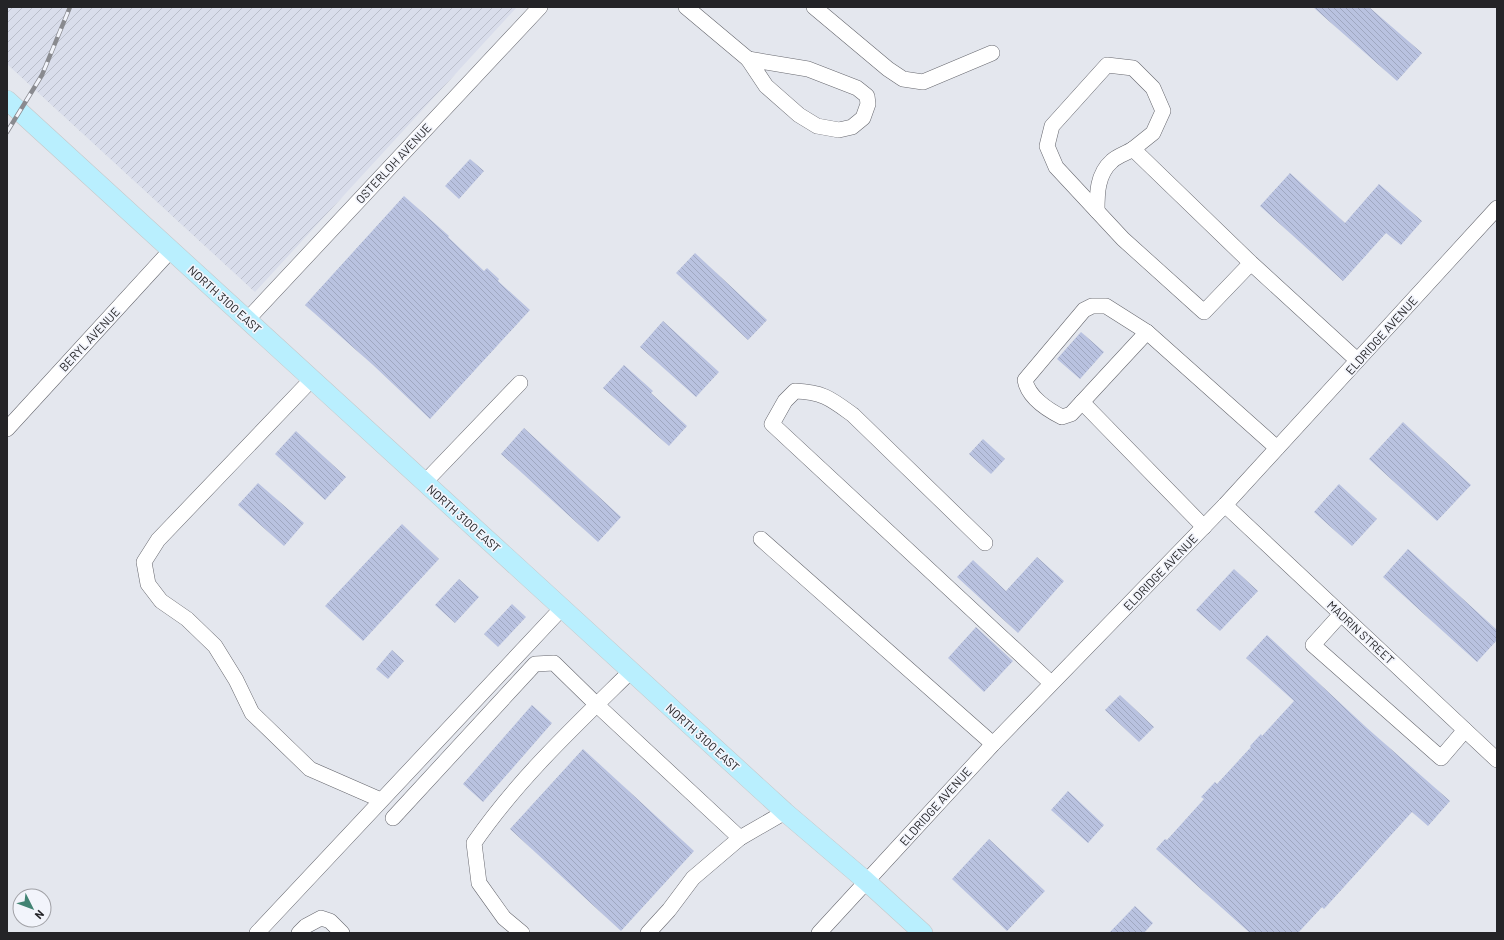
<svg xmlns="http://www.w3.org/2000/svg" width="1504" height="940" viewBox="0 0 1504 940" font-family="Barlow,sans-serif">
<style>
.industrial{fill:url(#industrial-furrows)}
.building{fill:url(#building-back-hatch)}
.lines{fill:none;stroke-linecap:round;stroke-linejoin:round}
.minor-casing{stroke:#67686f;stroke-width:16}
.major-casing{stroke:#c6c6c7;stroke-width:20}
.minor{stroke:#fff;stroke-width:15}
.major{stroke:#b9effe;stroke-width:19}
.rail-casing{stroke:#898a8f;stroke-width:4.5}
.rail{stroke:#f2f4fb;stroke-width:3;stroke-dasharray:9;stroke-linecap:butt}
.labels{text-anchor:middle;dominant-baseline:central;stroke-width:3.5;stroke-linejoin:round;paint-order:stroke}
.street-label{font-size:12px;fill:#242427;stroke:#f2f4fb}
</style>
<defs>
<pattern id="industrial-furrows" width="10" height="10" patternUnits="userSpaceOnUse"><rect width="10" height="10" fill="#d9ddeb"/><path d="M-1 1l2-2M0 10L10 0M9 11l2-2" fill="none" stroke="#babeca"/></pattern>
<pattern id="building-back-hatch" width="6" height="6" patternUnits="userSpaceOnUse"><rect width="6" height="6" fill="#b9c2e0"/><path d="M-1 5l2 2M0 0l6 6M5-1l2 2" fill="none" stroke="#9fa7c0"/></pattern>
</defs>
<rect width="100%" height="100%" fill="#e4e7ee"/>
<polygon class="industrial" points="7,7 517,7 255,292 7,64"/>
<g class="building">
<polygon points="1313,7 1369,7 1422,53 1397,81"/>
<polygon points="470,159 484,171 459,199 445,186"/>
<polygon points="1290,173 1345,223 1379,184 1422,221 1401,245 1386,233 1343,281 1260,206"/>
<polygon points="404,196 449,236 448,237 484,271 487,268 499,279 498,281 530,310 430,419 373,365 305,305"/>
<polygon points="695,253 767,320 748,340 676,273"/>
<polygon points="663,321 719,372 696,397 640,347"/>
<polygon points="1081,332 1104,352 1080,379 1057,359"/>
<polygon points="624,365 653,391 651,393 687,426 669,446 603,388"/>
<polygon points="1403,422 1471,485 1437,521 1369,459"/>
<polygon points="524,428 621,517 598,542 501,454"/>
<polygon points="296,431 346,477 325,500 275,454"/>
<polygon points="983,439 1005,459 991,474 969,454"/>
<polygon points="258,483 304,523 284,546 238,505"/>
<polygon points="1339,484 1377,519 1352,546 1314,512"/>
<polygon points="402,524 439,559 363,641 325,606"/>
<polygon points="1408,549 1497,630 1497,640 1477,662 1383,577"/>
<polygon points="1037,557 1064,581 1018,633 957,577 973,560 1006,591"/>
<polygon points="1234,569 1258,591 1220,631 1196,610"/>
<polygon points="459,579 479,597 455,623 435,605"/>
<polygon points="512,604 526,617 498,647 484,634"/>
<polygon points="976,627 1013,661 984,692 948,658"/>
<polygon points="1267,635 1367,728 1450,801 1428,826 1412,812 1324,909 1322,907 1298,933 1250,933 1156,849 1165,839 1167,840 1204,799 1201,797 1215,782 1217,784 1251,747 1250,746 1261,734 1262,736 1294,701 1246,658"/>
<polygon points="392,650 404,661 388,679 376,669"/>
<polygon points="1120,695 1154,727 1139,742 1105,710"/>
<polygon points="532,705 552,723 483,802 463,784"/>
<polygon points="583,749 694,851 621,931 510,829"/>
<polygon points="1068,791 1104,825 1088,843 1051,810"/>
<polygon points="989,839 1045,891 1007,931 952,879"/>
<polygon points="1135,906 1153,923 1144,933 1109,933"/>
</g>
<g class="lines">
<g class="minor-casing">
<g id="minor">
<polyline points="686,7 748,59"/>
<polyline points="814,7 888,69 903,79 923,82 992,53"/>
<polygon points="748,59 808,69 857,88 867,96 868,104 863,118 852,127 839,130 817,126 799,115 766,86"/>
<path d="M1097,211C1097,194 1097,174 1112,161C1117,156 1127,153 1133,149"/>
<polyline points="1251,263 1204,312 1123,239 1056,167 1047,146 1052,126 1107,65 1133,68 1153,88 1163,111 1153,133 1133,149 1251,263 1357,360"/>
<path d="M1092,306H1106L1147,332L1071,414L1062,417C1048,410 1028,397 1025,380L1084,310Z"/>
<polyline points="247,320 540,7"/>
<polyline points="1147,332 1277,448"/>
<polyline points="312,379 158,540 144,562 148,584 161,601 187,619 215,646 236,680 252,713 310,769 381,800"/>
<polyline points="1082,402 1204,527"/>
<polyline points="7,429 171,250"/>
<polyline points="425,482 520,383"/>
<polyline points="1225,505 1497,760"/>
<polyline points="761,539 993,744"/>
<path d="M985,543L853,415C831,399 823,392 795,391L785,401L772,424L1051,683"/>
<polyline points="1341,614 1313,645 1441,758 1465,730"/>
<polyline points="393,818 535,664 554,663 597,705 740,838"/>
<polyline points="257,933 562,608"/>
<polyline points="299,933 306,926 321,918 330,921 342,933"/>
<path d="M522,933L504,918L479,883L474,843C518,779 576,725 631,671"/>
<polyline points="648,933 669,910 693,878 740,838 785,812"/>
<polyline points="819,933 993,744 1225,505 1497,208"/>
</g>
</g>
<g class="major-casing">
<polyline id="major" points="7,100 785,812 866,881 923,933"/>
</g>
<use href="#minor" class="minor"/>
<use href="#major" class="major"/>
<g class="rail-casing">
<polyline id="rail" points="7,132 42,75 70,7"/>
</g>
<use href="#rail" class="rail"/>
</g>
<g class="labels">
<g class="street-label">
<text transform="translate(393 163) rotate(-47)">OSTERLOH AVENUE</text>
<text transform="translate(225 299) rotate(42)">NORTH 3100 EAST</text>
<text transform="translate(1381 335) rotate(-48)">ELDRIDGE AVENUE</text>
<text transform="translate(89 339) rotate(-47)">BERYL AVENUE</text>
<text transform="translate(464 518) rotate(42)">NORTH 3100 EAST</text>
<text transform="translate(1160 572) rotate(-46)">ELDRIDGE AVENUE</text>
<text transform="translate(1361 632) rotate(43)">MADRIN STREET</text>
<text transform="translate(703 737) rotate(42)">NORTH 3100 EAST</text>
<text transform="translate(935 806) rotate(-48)">ELDRIDGE AVENUE</text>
</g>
</g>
<rect width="1504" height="940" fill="none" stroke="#242427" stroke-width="16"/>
<g transform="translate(32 908) rotate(132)"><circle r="19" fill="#f2f4fb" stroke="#a0a1a6"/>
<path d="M0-3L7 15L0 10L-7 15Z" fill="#428373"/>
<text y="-6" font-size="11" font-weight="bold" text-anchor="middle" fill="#242427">N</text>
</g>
</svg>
